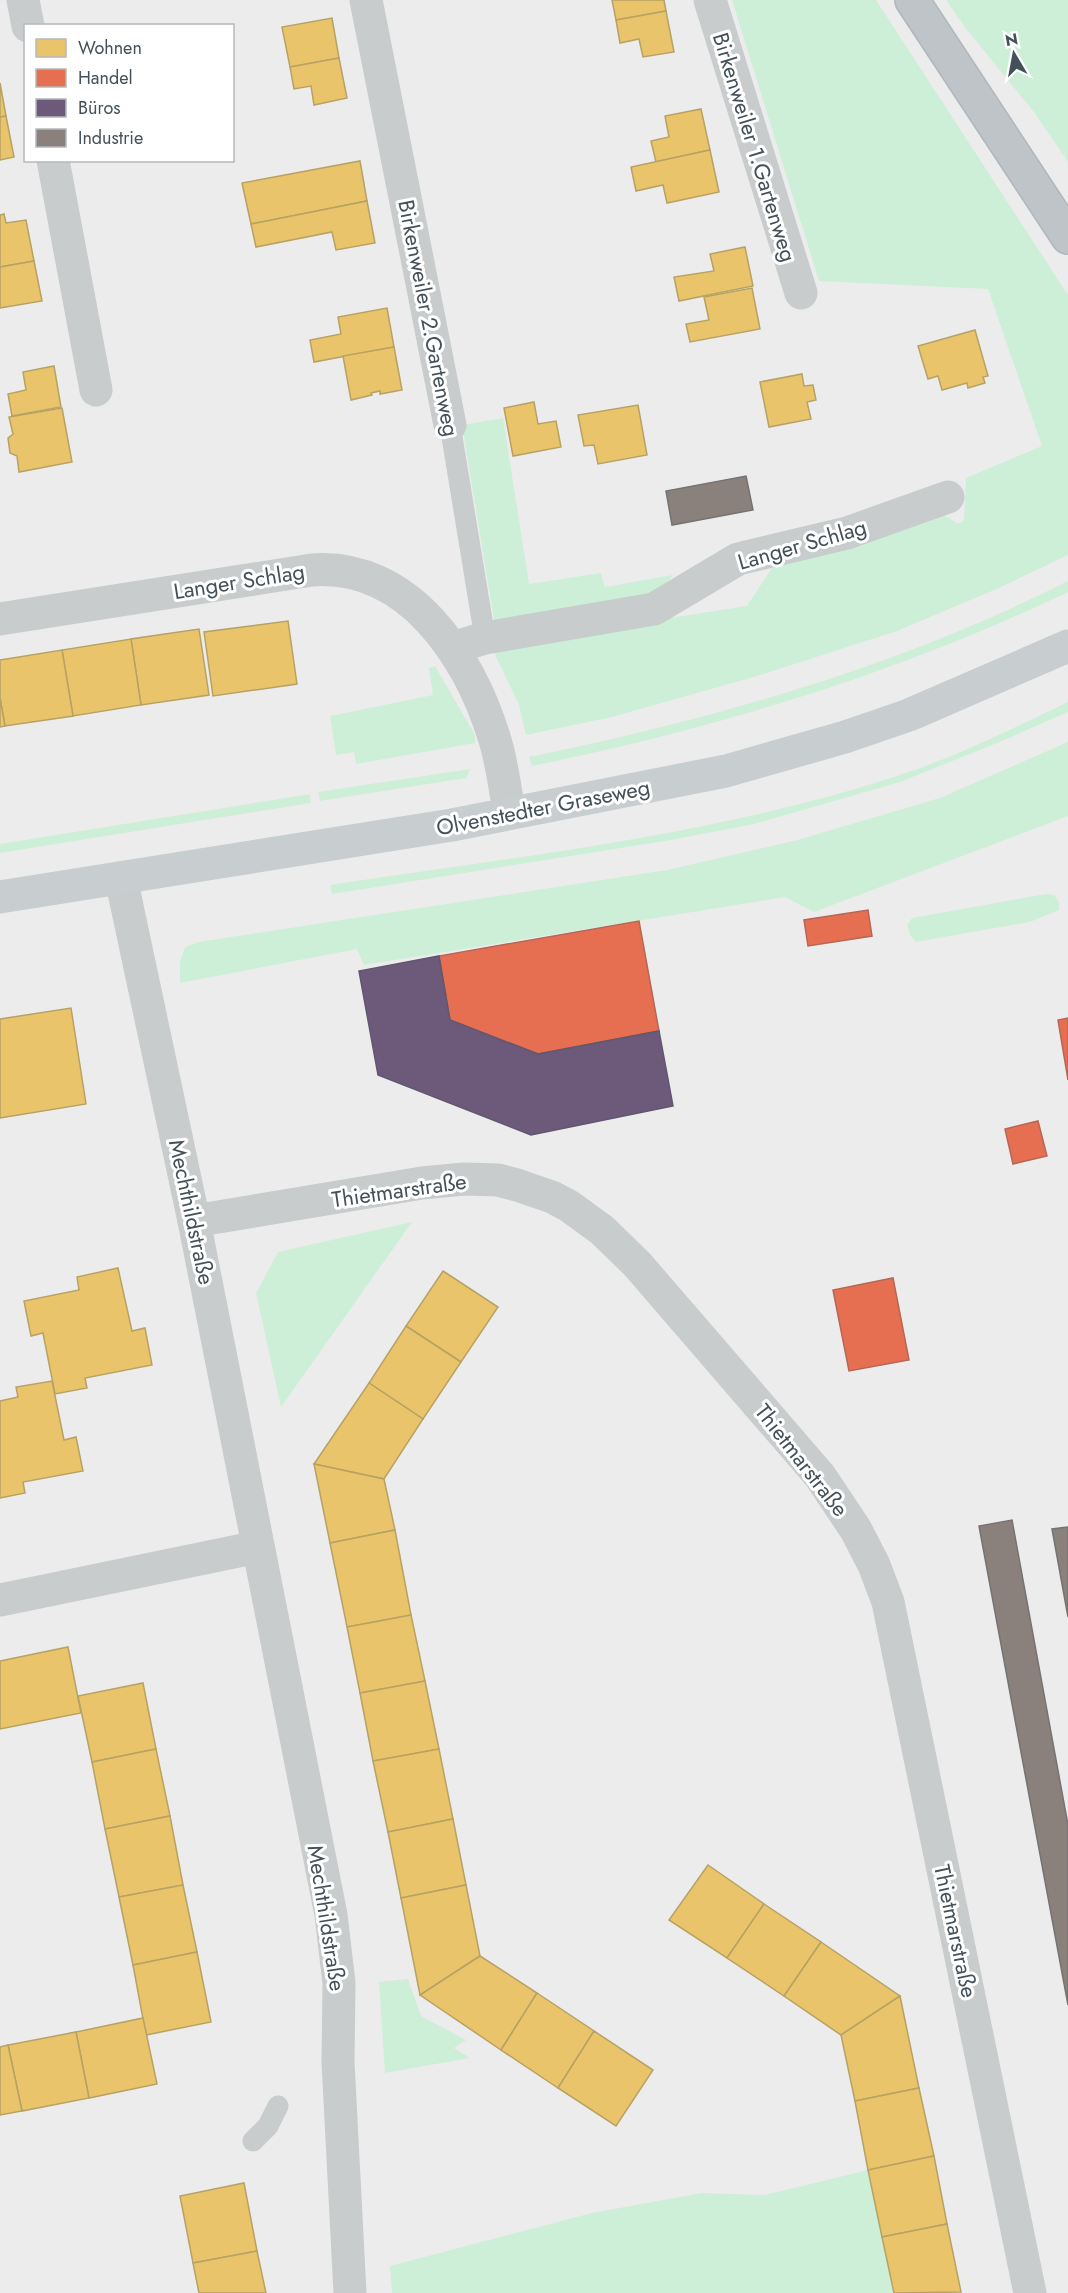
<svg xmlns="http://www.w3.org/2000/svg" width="1068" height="2293" viewBox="0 0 1068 2293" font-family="Jost,sans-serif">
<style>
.green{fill:#cdefd7}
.homes{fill:#e9c46a;stroke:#b7a265;stroke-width:1.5}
.shops{fill:#e76f51;stroke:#b66654;stroke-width:1.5}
.offices{fill:#6d597a;stroke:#605770;stroke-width:1.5}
.industry{fill:#8a817c;stroke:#747372;stroke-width:1.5}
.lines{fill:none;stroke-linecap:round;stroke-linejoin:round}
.trunk-casing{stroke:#b0b7bd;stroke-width:36}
.service{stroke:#c8cccd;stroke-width:21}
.minor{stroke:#c8cccd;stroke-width:33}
.secondary{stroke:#c8cdcf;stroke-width:33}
.trunk{stroke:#bec4c7;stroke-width:33}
.labels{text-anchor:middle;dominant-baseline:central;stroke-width:6;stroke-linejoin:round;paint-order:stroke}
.street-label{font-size:22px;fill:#42515a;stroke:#fff}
</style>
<rect width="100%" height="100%" fill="#edecec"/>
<g class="green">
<polygon points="732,0 876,0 1068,295 1068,555 999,588 897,631 757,676 612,717 526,735 519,705 491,646 747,606 775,563 941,513 958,524 964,520 966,478 1042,446 988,289 819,281"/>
<polygon points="946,0 1068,0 1068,162 1034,112 967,30"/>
<polygon points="503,418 529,584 601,573 605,587 673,575 654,597 495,625 462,425"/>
<path d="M1068,581V592C897,674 717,728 532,766L529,757C714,719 898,667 1068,581Z"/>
<polygon points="435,666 475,735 475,743 356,764 354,752 336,755 330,716 433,695 429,668"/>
<path d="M1068,702V712L1002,741L900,782L754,824L671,840L332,894L330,885C521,856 713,836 897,776C956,757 1012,729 1068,702Z"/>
<polygon points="1068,742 1068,816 814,912 785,897 364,965 357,949 180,983 180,962 185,947 199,942 667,870 794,841 940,798"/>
<polygon points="470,769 466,778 320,801 318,792"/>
<polygon points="310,794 311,803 0,853 0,844"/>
<polygon points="1046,894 1054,895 1059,902 1059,910 1030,922 916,942 910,935 907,925 912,918"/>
<polygon points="412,1222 281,1407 256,1293 278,1252"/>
<polygon points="408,1979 421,2016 466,2040 454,2048 470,2058 385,2073 379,1982"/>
<polygon points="868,2170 894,2293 392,2293 390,2266 592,2213 702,2193 765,2195"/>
</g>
<g class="homes">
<polygon points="612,0 664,0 666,11 616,20"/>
<polygon points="666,11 674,52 643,57 639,39 620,43 616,20"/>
<polygon points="332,18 339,58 290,67 282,27"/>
<polygon points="339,58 347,98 314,105 311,86 294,89 290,67"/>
<polygon points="0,83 6,116 0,117"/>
<polygon points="701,109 710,150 656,162 651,141 669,137 665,116"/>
<polygon points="6,116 14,157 0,160 0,117"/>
<polygon points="710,150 719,192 667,203 663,185 636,191 631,167"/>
<polygon points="360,161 367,201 251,224 242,183"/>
<polygon points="367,201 375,243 336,250 332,232 256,247 251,224"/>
<polygon points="4,214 6,223 26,220 34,261 0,267 0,215"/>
<polygon points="745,247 753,286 679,301 674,277 714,271 710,254"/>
<polygon points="34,261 42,301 0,308 0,267"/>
<polygon points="752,288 760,329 690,342 686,324 709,320 704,297"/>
<polygon points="387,308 394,347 314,362 310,340 341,334 338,317"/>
<polygon points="975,330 988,376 983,377 985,383 968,388 967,383 942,390 938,376 928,379 918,346"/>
<polygon points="394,347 402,390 380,394 380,391 371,393 372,395 351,400 343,356"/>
<polygon points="54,366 61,407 12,416 8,394 26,390 23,372"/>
<polygon points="802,374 804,386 813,385 816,400 807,402 811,419 769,427 760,382"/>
<polygon points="534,402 538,424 556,421 561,447 513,456 504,408"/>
<polygon points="638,405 647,455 598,464 594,445 584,446 578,415"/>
<polygon points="62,408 72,462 19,472 17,456 10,453 8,438 13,434 9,417"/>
<polygon points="288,621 297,684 213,696 204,632"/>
<polygon points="199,629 209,695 141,705 131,639"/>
<polygon points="131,639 141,705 73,716 62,650"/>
<polygon points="62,650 73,716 5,726 0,698 0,660"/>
<polygon points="0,698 5,726 0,727"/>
<polygon points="71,1008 86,1104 0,1118 0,1019"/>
<polygon points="118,1268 132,1331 145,1328 152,1365 85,1378 87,1388 55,1394 43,1333 31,1336 24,1301 79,1290 77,1277"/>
<polygon points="443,1271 498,1307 461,1362 406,1326"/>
<polygon points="406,1326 461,1362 423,1419 369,1383"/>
<polygon points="52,1381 64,1440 76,1437 83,1471 23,1482 25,1493 0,1498 0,1401 18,1397 16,1387"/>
<polygon points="369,1383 423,1419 384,1479 314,1464"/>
<polygon points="314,1464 384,1479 395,1530 330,1543"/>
<polygon points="395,1530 411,1615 347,1627 330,1543"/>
<polygon points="411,1615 425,1681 360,1693 347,1627"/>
<polygon points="68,1647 81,1713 0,1729 0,1661"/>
<polygon points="425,1681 439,1749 373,1761 360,1693"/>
<polygon points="143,1683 156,1749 92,1762 78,1696"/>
<polygon points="156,1749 170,1816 105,1829 92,1762"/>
<polygon points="439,1749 453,1819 388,1832 373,1761"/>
<polygon points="170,1816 183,1885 119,1897 105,1829"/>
<polygon points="453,1819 466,1885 401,1898 388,1832"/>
<polygon points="708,1865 764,1904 727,1958 669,1920"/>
<polygon points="183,1885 197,1952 133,1965 119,1897"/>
<polygon points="466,1885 480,1956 420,1995 401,1898"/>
<polygon points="764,1904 821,1942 784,1996 727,1958"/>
<polygon points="821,1942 900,1996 841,2035 784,1996"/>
<polygon points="197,1952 211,2022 146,2035 133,1965"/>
<polygon points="480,1956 537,1993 501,2050 420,1995"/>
<polygon points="537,1993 594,2031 558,2088 501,2050"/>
<polygon points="900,1996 919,2088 855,2101 841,2035"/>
<polygon points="143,2018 157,2084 89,2098 76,2032"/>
<polygon points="594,2031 653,2070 616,2126 558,2088"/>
<polygon points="76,2032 89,2098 22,2111 8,2045"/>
<polygon points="8,2045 22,2111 0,2115 0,2047"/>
<polygon points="919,2088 934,2156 868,2170 855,2101"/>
<polygon points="934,2156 947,2224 882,2237 868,2170"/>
<polygon points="244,2183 257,2251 193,2263 180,2196"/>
<polygon points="947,2224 961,2292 894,2293 882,2237"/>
<polygon points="257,2251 266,2293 199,2293 193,2263"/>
</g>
<g class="shops">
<polygon points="868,910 872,936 808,946 804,920"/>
<polygon points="639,921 659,1031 538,1054 450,1020 439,956"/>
<polygon points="1068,1018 1068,1080 1058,1020"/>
<polygon points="1038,1121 1047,1156 1013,1164 1005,1129"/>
<polygon points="893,1278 909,1360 849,1371 833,1290"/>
</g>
<polygon class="offices" points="439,956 450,1020 538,1054 659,1031 673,1106 531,1135 378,1075 359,971"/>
<g class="industry">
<polygon points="746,476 753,510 672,525 666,491"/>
<polygon points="1012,1520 1068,1825 1068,2005 979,1526"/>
<polygon points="1068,1527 1068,1617 1052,1529"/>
</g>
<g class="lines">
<g class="trunk-casing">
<polyline id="trunk" points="912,0 1068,237"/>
</g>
<g class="service">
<polyline points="450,425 485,638"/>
<polyline points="253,2141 268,2126 278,2106"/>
</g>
<g class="minor">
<polyline points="23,0 28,26"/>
<polyline points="366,0 450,425"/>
<polyline points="710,0 801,293"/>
<polyline points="53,160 96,390"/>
<path d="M0,619L312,570C408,563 469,655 494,737C502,761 505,788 509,813"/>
<polyline points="452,648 485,638 654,609 738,559 847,533 948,497"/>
<polyline points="121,878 194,1221 331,1915 339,1983 338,2062 350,2293"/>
<polyline points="194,1221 422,1183 464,1179 498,1180 517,1185 552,1197 569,1206 602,1230 637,1264 820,1476 856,1530 874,1565 888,1602 1030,2293"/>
<polyline points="0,1600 258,1547"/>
</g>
<polyline class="secondary" points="0,897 452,825 726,771 845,737 909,715 1068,646"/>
<use href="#trunk" class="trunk"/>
</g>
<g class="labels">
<g class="street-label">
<text transform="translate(755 147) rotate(73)">Birkenweiler 1.Gartenweg</text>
<text transform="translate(429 318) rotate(79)">Birkenweiler 2.Gartenweg</text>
<text transform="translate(802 544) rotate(-16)">Langer Schlag</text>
<text transform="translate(239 581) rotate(-9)">Langer Schlag</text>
<text transform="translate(543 807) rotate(-11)">Olvenstedter Graseweg</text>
<text transform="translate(399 1190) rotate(-8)">Thietmarstraße</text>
<text transform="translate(192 1212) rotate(78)">Mechthildstraße</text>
<text transform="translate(802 1460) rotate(52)">Thietmarstraße</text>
<text transform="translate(327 1918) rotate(81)">Mechthildstraße</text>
<text transform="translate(956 1931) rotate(78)">Thietmarstraße</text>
</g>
</g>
<rect x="24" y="24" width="210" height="138" fill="#ffffff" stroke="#b3b9bd" stroke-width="1.5"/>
<rect x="36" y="39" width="30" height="18" fill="#e9c46a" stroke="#b3b9bd" stroke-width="1.5"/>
<text x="78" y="54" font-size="18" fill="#42515a">Wohnen</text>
<rect x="36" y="69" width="30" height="18" fill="#e76f51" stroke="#b3b9bd" stroke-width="1.5"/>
<text x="78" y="84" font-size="18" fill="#42515a">Handel</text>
<rect x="36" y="99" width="30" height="18" fill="#6d597a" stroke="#b3b9bd" stroke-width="1.5"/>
<text x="78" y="114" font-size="18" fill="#42515a">Büros</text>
<rect x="36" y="129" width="30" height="18" fill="#8a817c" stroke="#b3b9bd" stroke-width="1.5"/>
<text x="78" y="144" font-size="18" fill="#42515a">Industrie</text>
<g transform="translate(1014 54) rotate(350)" stroke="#ffffff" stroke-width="4.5" paint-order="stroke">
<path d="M0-4.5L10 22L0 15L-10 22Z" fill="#42515a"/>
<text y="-9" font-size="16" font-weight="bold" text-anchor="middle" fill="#42515a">N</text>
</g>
</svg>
